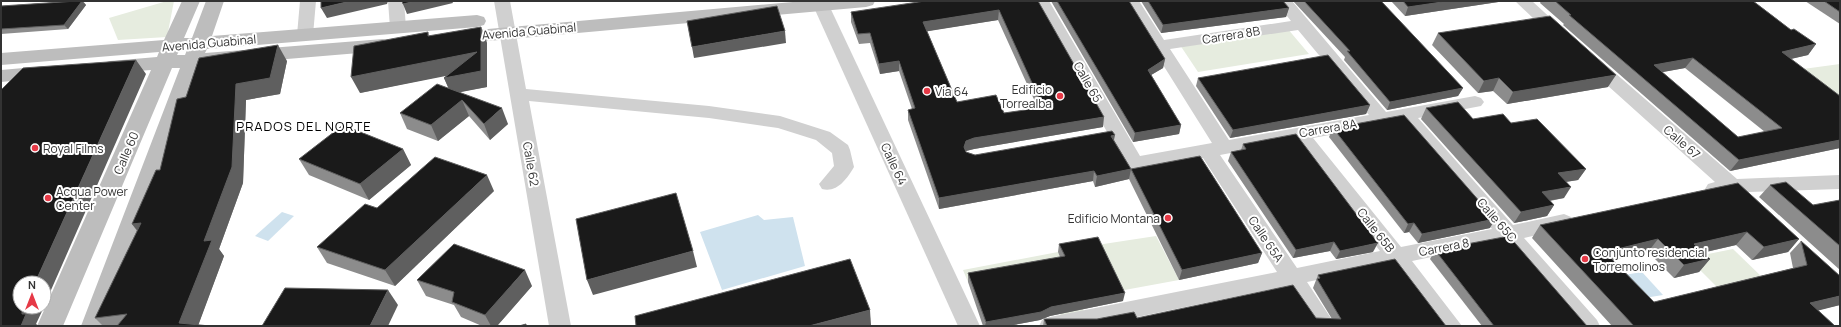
<svg xmlns="http://www.w3.org/2000/svg" width="1841" height="327" viewBox="0 0 1841 327" font-family="Manrope,sans-serif">
<style>
.green{fill:#e6ecdf}
.water{fill:#cfe2ee}
.lines{fill:none;stroke-linecap:round;stroke-linejoin:round}
.street{fill:#d0d0d0;fill-rule:evenodd}
.secondary{fill:#bdbdbd;fill-rule:evenodd}
.wall{fill:#8c8c8c;fill-rule:evenodd}
.shaded-wall{fill:#5f5f5f}
.building{fill:#1a1a1a;stroke:#5f5f5f;fill-rule:evenodd}
.poi-dot{fill:#e63946;stroke:#fff;stroke-width:1.5}
.labels{text-anchor:middle;dominant-baseline:central;stroke-width:4;stroke-linejoin:round;paint-order:stroke}
.street-label{font-size:12px;fill:#333;stroke:#fff}
.poi-label{font-size:12px;fill:#333;stroke:#fff;text-anchor:start}
.neighbourhood-label{font-size:13px;letter-spacing:1px;fill:#000;stroke:#fff}
</style>
<rect width="100%" height="100%" fill="#fff"/>
<g class="green">
<polygon points="167,1 174,1 167,37 118,40 109,18"/>
<polygon points="1287,28 1309,54 1198,72 1180,45"/>
<polygon points="1840,64 1840,98 1803,69"/>
<polygon points="1156,236 1179,280 1119,291 1097,245"/>
<polygon points="1733,249 1764,279 1718,288 1688,258"/>
<polygon points="1058,252 1084,311 1061,316 1041,268 968,282 963,270"/>
</g>
<g class="water">
<polygon points="282,212 294,216 268,241 255,236"/>
<polygon points="758,215 764,220 793,217 805,266 722,290 700,232"/>
<polygon points="1642,272 1663,295 1638,299 1618,276"/>
</g>
<g class="lines">
<g class="street">
<polygon points="300,1 316,1 313,35 311,39 305,40 299,39 297,35"/>
<polygon points="388,1 404,1 406,28 404,32 398,33 392,32 390,28"/>
<path d="M494,1H510L526,89L709,106L780,116L830,132L848,145L850,150L854,167C847,179 837,193 822,189L819,184L834,166L832,153L816,140L778,128L709,118L529,101L571,326H549Z"/>
<polygon points="811,1 827,1 980,326 958,326"/>
<path d="M1033,1H1049L1140,156L1212,143L1123,1H1139L1164,40L1291,21L1275,1H1292L1386,112L1475,96L1481,98L1484,102L1481,106L1418,118L1513,225L1564,214L1571,217L1574,222L1571,227L1524,238L1597,320L1600,326H1576L1504,242L1412,261L1462,326H1438L1391,265L1307,282L1336,326H1313L1287,286L1094,326H1039L1042,320L1050,317L1277,272L1203,158L1135,171L1128,169ZM1298,30L1369,115L1229,140L1170,49ZM1401,122L1492,229L1401,247L1313,138ZM1295,141L1380,251L1297,268L1220,155Z"/>
<polygon points="1515,1 1532,1 1568,34 1566,38 1560,39 1554,38"/>
<polygon points="1593,58 1599,59 1737,179 1840,175 1840,189 1749,192 1746,197 1739,199 1728,194 1715,196 1708,194 1705,189 1708,184 1715,182 1587,67 1584,63 1587,59"/>
</g>
<g class="secondary">
<path d="M182,1H200L184,38H192L206,1H224L212,36L477,15L484,17L486,21L484,25L477,27L207,49L205,53L383,39L390,41L393,45L390,49L383,51L201,66L107,326H81L180,68H172L63,326H37L151,70L110,73L103,71L100,67L103,63L110,61L157,57L159,52L1,65V53L164,40ZM187,50L185,55H177L179,51Z"/>
<polygon points="804,1 875,1 873,5 866,7 455,44 448,42 445,38 448,34 455,32"/>
<polygon points="46,66 53,67 56,72 53,77 1,82 1,70"/>
</g>
</g>
<g class="wall">
<polygon points="77,1 83,1 86,5 68,29 1,34 1,6"/>
<path d="M1038,1L1103,127L974,149L966,151V152L975,155L1114,140L1131,169L1262,253L1258,263L1179,280L1129,179L1095,187L1093,181L939,209L908,120V110L912,109L899,71L880,74L870,43L859,44L851,22V12ZM998,20L1037,106L1025,110L1004,113L957,102L927,31Z"/>
<polygon points="1051,1 1129,1 1165,59 1163,68 1151,75 1181,125 1179,134 1133,142"/>
<polygon points="1141,1 1283,1 1289,8 1286,17 1161,33"/>
<polygon points="1293,1 1381,1 1463,88 1458,96 1387,110 1344,60 1345,57"/>
<polygon points="1391,1 1505,1 1405,16"/>
<path d="M1541,1H1753L1791,30L1816,44L1808,55L1790,59L1840,96V148L1730,171L1563,25L1564,24L1540,3ZM1685,68L1765,132L1738,137L1662,72Z"/>
<polygon points="1805,1 1840,1 1840,24"/>
<polygon points="481,27 487,43 487,87 459,92 508,124 490,140 469,116 438,141 407,129 400,113 449,89 444,78 447,75 360,93 428,32 429,36"/>
<polygon points="1438,33 1608,87 1507,104 1493,91 1478,93 1432,45"/>
<polygon points="287,61 280,94 246,100 243,183 219,249 224,256 198,325 210,326 103,326 95,318 137,231 132,224 160,170 186,97"/>
<polygon points="1198,78 1370,105 1366,114 1230,138 1196,86"/>
<polygon points="1426,108 1473,119 1511,123 1586,169 1578,180 1566,182 1564,198 1550,201 1554,205 1547,216 1514,223 1421,119"/>
<polygon points="1333,128 1490,228 1418,243 1409,232 1404,233 1329,137"/>
<polygon points="1243,144 1373,252 1336,259 1330,251 1293,258 1228,161 1231,152 1241,150"/>
<polygon points="403,149 411,165 369,200 309,175 299,159"/>
<polygon points="1738,183 1799,239 1788,252 1752,260 1736,245 1702,253 1710,259 1699,272 1674,278 1648,252 1613,260 1654,302 1793,268 1790,253 1801,241 1840,305 1818,310 1835,326 1612,326 1532,238 1540,225"/>
<polygon points="1770,185 1813,205 1840,200 1840,270 1759,197"/>
<polygon points="494,191 395,286 327,263 317,247 377,208"/>
<polygon points="1059,244 1123,301 1050,316 1040,320 1008,326 983,326 968,282 968,273 1060,257 1058,252"/>
<polygon points="1435,250 1587,326 1482,326 1430,259"/>
<polygon points="1318,275 1446,326 1043,326 1044,319 1097,319 1137,318 1332,319 1313,288"/>
<polygon points="417,280 532,286 497,326 482,326 461,317 454,305 426,296"/>
</g>
<g class="shaded-wall">
<polygon points="82,1 86,5 68,29 64,25"/>
<polygon points="351,1 388,1 387,4 327,18 321,8"/>
<polygon points="416,1 452,1 453,3 407,14 403,4"/>
<polygon points="1449,1 1505,1 1405,16 1408,7"/>
<polygon points="1289,8 1286,17 1161,33 1163,25"/>
<polygon points="999,10 998,20 923,32 923,22"/>
<polygon points="481,27 487,43 487,87 451,94 444,78 481,69 360,93 351,77"/>
<polygon points="785,31 786,43 694,58 692,47"/>
<polygon points="1816,44 1808,55 1774,63 1782,52"/>
<polygon points="278,45 287,61 280,94 246,100 243,183 219,249 224,256 198,326 179,323 204,241 236,84"/>
<polygon points="1693,58 1685,68 1647,75 1654,65"/>
<polygon points="1165,59 1163,68 1146,78 1148,70"/>
<polygon points="136,60 146,74 44,306 44,283 35,283"/>
<polygon points="899,61 899,71 880,74 879,64"/>
<polygon points="1616,75 1608,87 1507,104 1513,92"/>
<polygon points="1499,78 1493,91 1478,93 1484,81"/>
<polygon points="1463,88 1458,96 1387,110 1390,102"/>
<polygon points="462,100 469,116 438,141 431,125"/>
<polygon points="1370,105 1366,114 1230,138 1233,130"/>
<polygon points="502,108 508,124 490,140 484,124"/>
<polygon points="1104,117 1103,127 974,149 966,151 964,147 966,141 974,138"/>
<polygon points="1181,125 1179,134 1133,142 1135,133"/>
<polygon points="1115,135 1113,145 1111,136"/>
<polygon points="1840,140 1840,148 1730,171 1739,160"/>
<polygon points="403,149 411,165 369,200 360,184"/>
<polygon points="1131,169 1129,179 1095,187 1097,176"/>
<polygon points="1586,169 1578,180 1551,184 1558,173"/>
<polygon points="1094,171 1093,181 939,209 939,198"/>
<polygon points="487,175 494,191 395,286 385,270"/>
<polygon points="1571,187 1564,198 1535,203 1542,192"/>
<polygon points="1554,205 1547,216 1514,223 1521,212"/>
<polygon points="1495,219 1490,228 1418,243 1422,234"/>
<polygon points="141,223 145,240 132,224"/>
<polygon points="1414,223 1409,232 1404,233 1408,224"/>
<polygon points="1747,232 1736,245 1683,257 1694,244"/>
<polygon points="1658,239 1648,252 1596,264 1605,252"/>
<polygon points="1799,239 1788,252 1752,260 1764,247"/>
<polygon points="1334,242 1330,251 1293,258 1296,250"/>
<polygon points="1378,243 1373,252 1336,259 1340,251"/>
<polygon points="693,251 697,267 593,295 587,280"/>
<polygon points="1262,253 1258,263 1179,280 1182,270"/>
<polygon points="1710,259 1699,272 1674,278 1684,265"/>
<polygon points="525,270 532,286 497,326 491,326 485,315"/>
<polygon points="388,290 398,305 388,326 370,326"/>
<polygon points="1125,293 1123,301 1050,316 1040,320 1008,326 985,326 986,322 1051,307"/>
<polygon points="1840,296 1840,305 1797,316 1810,303"/>
<polygon points="24,307 44,307 36,324 39,326 21,326 22,312"/>
<polygon points="870,310 871,325 868,326 809,326"/>
</g>
<g class="building">
<polygon points="77,1 82,1 64,25 1,29 1,6"/>
<polygon points="321,1 351,1 321,8"/>
<polygon points="402,1 416,1 403,4"/>
<path d="M925,1H1038L1104,117L974,138L966,141L964,147L966,152L975,155L1112,131L1115,135L1111,136L1131,169L1200,156L1262,253L1182,270L1131,169L1097,176L1094,171L939,198L908,110L915,108L899,61L879,64L870,33L858,34L851,12ZM999,10L1042,105L1025,110L1004,113L996,95L957,102L923,22Z"/>
<polygon points="1057,1 1129,1 1165,59 1148,70 1181,125 1135,133"/>
<polygon points="1148,1 1283,1 1289,8 1163,25"/>
<polygon points="1304,1 1381,1 1463,88 1390,102 1347,51 1350,51"/>
<polygon points="1403,1 1449,1 1408,7"/>
<path d="M1555,1H1753L1791,30L1794,29L1816,44L1782,52L1840,96V140L1739,160L1569,15H1571ZM1693,58L1782,128L1738,137L1654,65Z"/>
<polygon points="1824,1 1840,1 1840,12"/>
<polygon points="777,6 785,31 692,47 687,21"/>
<polygon points="1550,16 1616,75 1513,92 1499,78 1484,81 1438,33"/>
<polygon points="481,27 481,71 444,78 477,52 351,77 354,46 428,32 428,36"/>
<polygon points="278,45 270,78 236,84 232,167 204,241 212,240 179,323 210,326 117,326 127,314 95,318 141,223 132,224 156,170 160,170 177,99 186,97 199,58"/>
<polygon points="1328,55 1370,105 1233,130 1198,78"/>
<polygon points="136,60 35,283 20,283 20,307 24,307 22,312 22,314 26,314 21,326 1,326 1,90 23,68"/>
<polygon points="437,84 502,108 484,124 462,100 431,125 400,113"/>
<polygon points="1458,102 1473,119 1503,114 1511,123 1537,119 1586,169 1558,173 1571,187 1542,192 1554,205 1521,212 1426,108"/>
<polygon points="1404,115 1495,219 1422,234 1414,223 1408,224 1333,128"/>
<polygon points="343,125 403,149 360,184 299,159"/>
<polygon points="1296,134 1378,243 1340,251 1334,242 1296,250 1231,152 1246,149 1243,144"/>
<polygon points="435,157 487,175 385,270 317,247 365,204 377,208"/>
<polygon points="1786,182 1813,205 1840,200 1840,246 1770,185"/>
<polygon points="1738,183 1799,239 1764,247 1747,232 1694,244 1710,259 1684,265 1658,239 1605,252 1654,302 1807,265 1801,241 1840,276 1840,296 1810,303 1835,326 1634,326 1540,225"/>
<polygon points="676,193 693,251 587,280 576,219"/>
<polygon points="1509,236 1587,326 1494,326 1435,250"/>
<polygon points="1098,237 1125,293 1051,307 1041,312 986,322 968,273 1065,256 1059,244"/>
<polygon points="454,244 525,270 485,315 452,302 454,292 417,280"/>
<polygon points="850,259 870,310 809,326 636,326 635,316"/>
<polygon points="1395,259 1446,326 1047,326 1044,319 1097,319 1134,312 1137,318 1293,285 1316,318 1341,319 1317,279 1320,278 1318,275"/>
<polygon points="285,288 388,290 370,326 262,326"/>
<polygon points="526,324 526,326 519,326"/>
</g>
<g class="poi-dot">
<circle cx="927" cy="91" r="4"/>
<circle cx="1060" cy="96" r="4"/>
<circle cx="35" cy="148" r="4"/>
<circle cx="48" cy="198" r="4"/>
<circle cx="1168" cy="218" r="4"/>
<circle cx="1585" cy="259" r="4"/>
</g>
<g class="labels">
<g class="street-label">
<text transform="translate(529 31) rotate(-5)">Avenida Guabinal</text>
<text transform="translate(1231 35) rotate(-9)">Carrera 8B</text>
<text transform="translate(209 43) rotate(-5)">Avenida Guabinal</text>
<text transform="translate(1088 82) rotate(60)">Calle 65</text>
<text transform="translate(1328 128) rotate(-10)">Carrera 8A</text>
<text transform="translate(1682 142) rotate(41)">Calle 67</text>
<text transform="translate(126 153) rotate(-67)">Calle 60</text>
<text transform="translate(531 164) rotate(80)">Calle 62</text>
<text transform="translate(894 164) rotate(65)">Calle 64</text>
<text transform="translate(1497 220) rotate(49)">Calle 65C</text>
<text transform="translate(1376 230) rotate(52)">Calle 65B</text>
<text transform="translate(1266 239) rotate(56)">Calle 65A</text>
<text transform="translate(1444 247) rotate(-11)">Carrera 8</text>
</g>
<g class="poi-label">
<text x="1052" y="89" text-anchor="end">Edificio<tspan x="1052" dy="14">Torrealba</tspan></text>
<text x="935" y="91">Vía 64</text>
<text x="43" y="148">Royal Films</text>
<text x="56" y="191">Acqua Power<tspan x="56" dy="14">Center</tspan></text>
<text x="1160" y="218" text-anchor="end">Edificio Montana</text>
<text x="1593" y="252">Conjunto residencial<tspan x="1593" dy="14">Torremolinos</tspan></text>
</g>
<g class="neighbourhood-label">
<text x="304" y="126">PRADOS DEL NORTE</text>
</g>
</g>
<rect width="1841" height="327" fill="none" stroke="#333333" stroke-width="4"/>
<g transform="translate(32 295)"><circle r="19" fill="#ffffff" stroke="#adadad"/>
<path d="M0-3L7 15L0 10L-7 15Z" fill="#e63946"/>
<text y="-6" font-size="11" font-weight="bold" text-anchor="middle" fill="#333333">N</text>
</g>
</svg>
